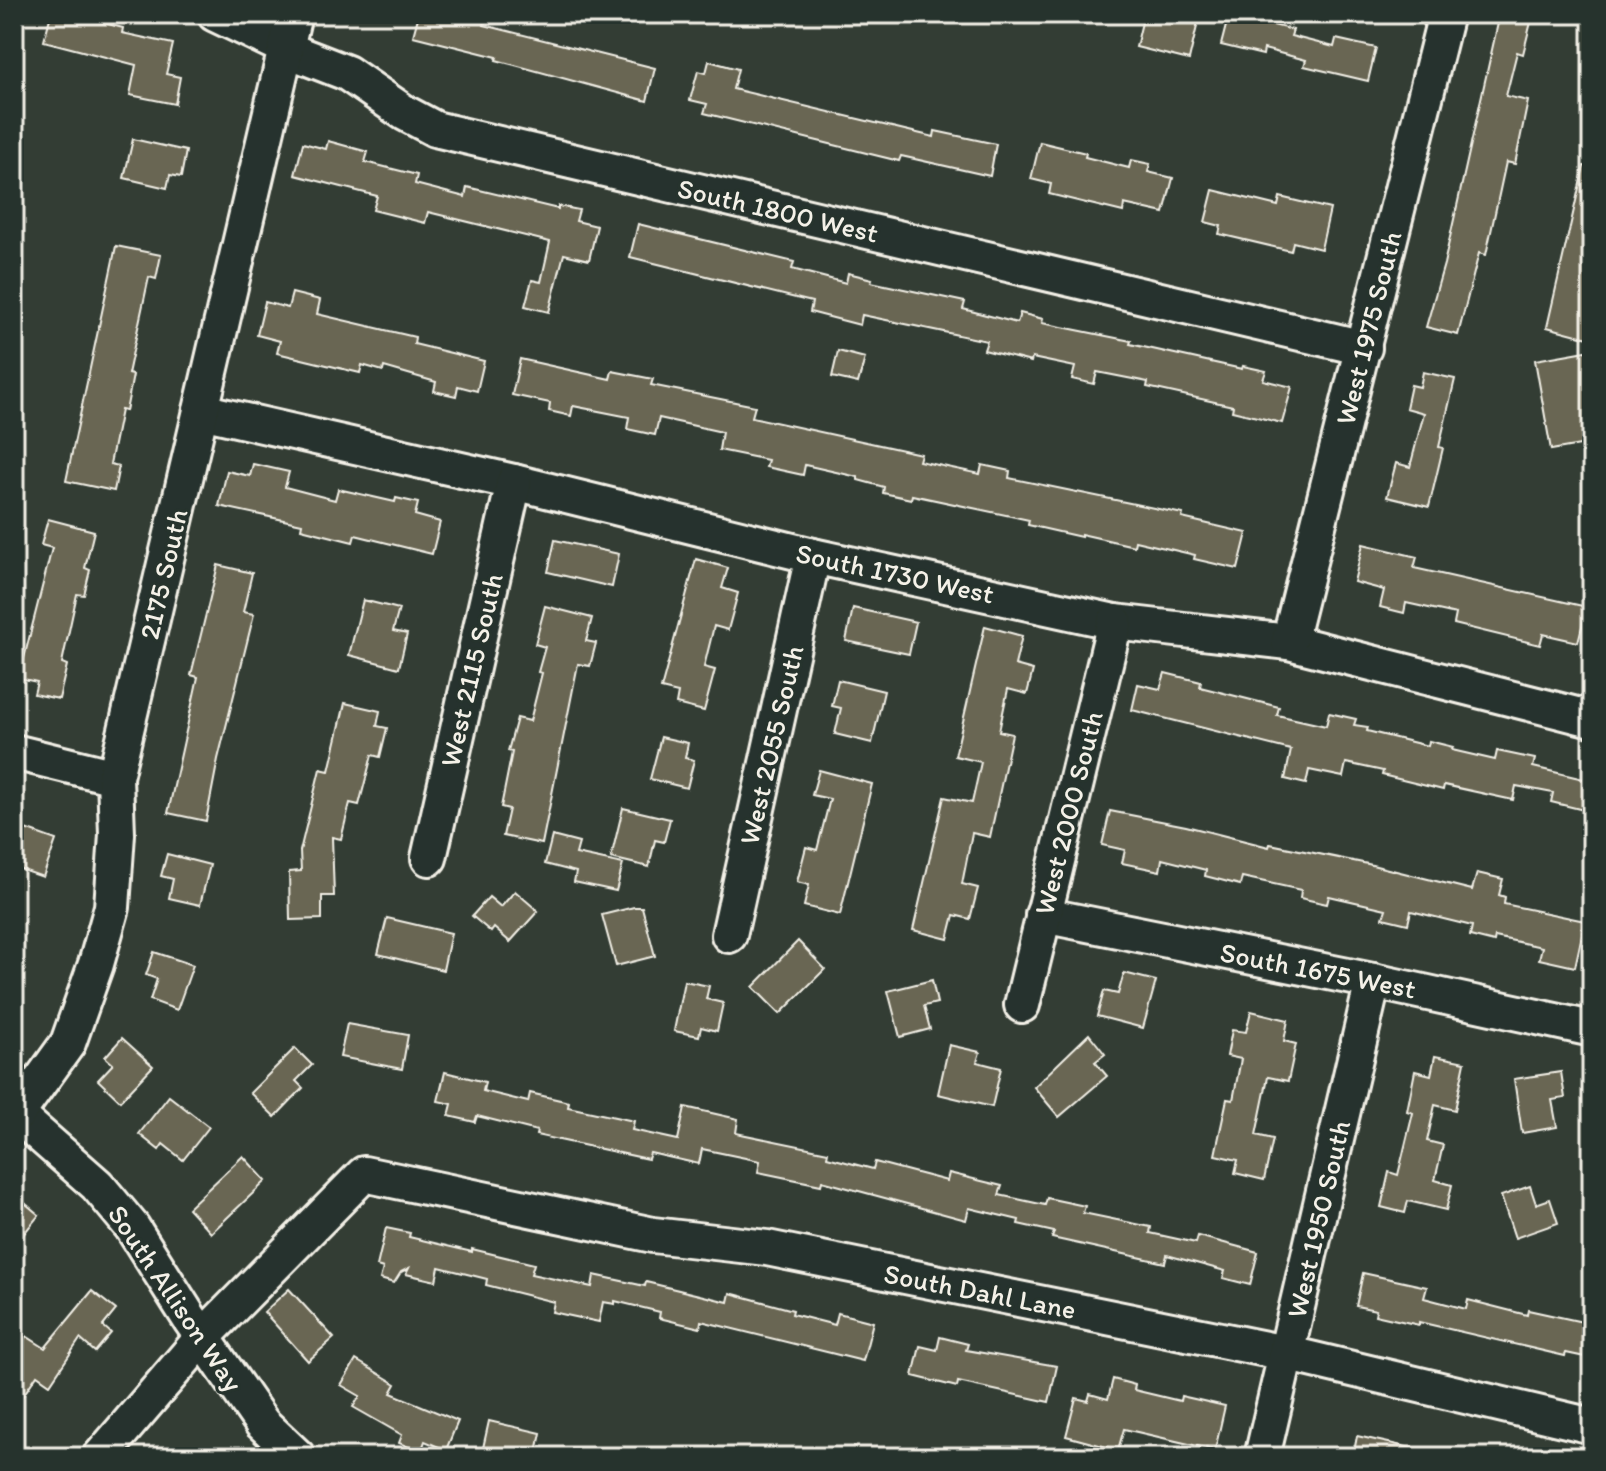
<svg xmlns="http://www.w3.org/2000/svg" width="1606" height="1471" viewBox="0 0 1606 1471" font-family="Itim,sans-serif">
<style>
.building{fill:#696652;stroke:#f4f1e8;stroke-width:2}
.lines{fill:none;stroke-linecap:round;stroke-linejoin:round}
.minor-casing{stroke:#f4f1e8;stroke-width:40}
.minor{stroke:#26332d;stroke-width:34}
.labels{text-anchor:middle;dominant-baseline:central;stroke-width:6;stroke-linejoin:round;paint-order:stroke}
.street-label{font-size:28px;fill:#f4f1e8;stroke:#26332d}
</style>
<rect width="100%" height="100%" fill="#333d34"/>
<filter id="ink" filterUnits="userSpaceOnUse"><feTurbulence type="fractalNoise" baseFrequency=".0125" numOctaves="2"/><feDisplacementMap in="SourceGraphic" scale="16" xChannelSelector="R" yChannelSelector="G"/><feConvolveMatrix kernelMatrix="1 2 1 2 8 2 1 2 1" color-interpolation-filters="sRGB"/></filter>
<g filter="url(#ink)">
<g class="building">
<polygon points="51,14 70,14 123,28 122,33 173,44 166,74 180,77 175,104 130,95 136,65 44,41"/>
<polygon points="419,14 473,14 486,17 484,25 655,68 647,101 496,60 497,57 413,36"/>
<polygon points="1144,14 1164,14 1198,22 1189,60 1136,47"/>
<polygon points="1229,14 1293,30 1291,36 1334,47 1336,39 1376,48 1368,81 1304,66 1306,60 1264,49 1263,55 1221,45"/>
<polygon points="1500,14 1533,14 1523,54 1517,52 1506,96 1528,101 1515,164 1506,162 1486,255 1479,253 1458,335 1426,327 1444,264"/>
<polygon points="709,61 738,69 733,89 934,137 935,131 996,144 990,176 901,156 899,161 704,113 707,104 690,100 698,71 706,73"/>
<polygon points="133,139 186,151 181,177 170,175 167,188 124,178"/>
<polygon points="328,141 368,152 365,162 417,175 415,184 465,197 467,187 558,209 558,206 579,210 576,221 597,226 589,260 564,254 549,312 525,306 532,280 541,282 550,242 428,212 425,223 373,210 377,196 295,175 303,143 326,149"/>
<polygon points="1040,142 1086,153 1085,157 1129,168 1131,160 1150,164 1148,172 1173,178 1164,213 1124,204 1123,212 1049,194 1051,184 1031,179"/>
<polygon points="1584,166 1592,167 1592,339 1547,327"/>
<polygon points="1213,190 1278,206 1280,197 1330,209 1321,249 1293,242 1291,251 1219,234 1221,226 1205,222"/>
<polygon points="638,224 794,262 792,269 846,283 848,273 872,279 871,282 965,302 963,309 1017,323 1020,313 1043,319 1042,323 1131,341 1130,344 1242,369 1243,366 1266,371 1263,380 1292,387 1282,423 1232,411 1233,406 1147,387 1148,382 1097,372 1094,384 1072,379 1075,367 1032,358 1031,362 984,350 987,341 862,315 860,325 810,312 812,302 630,257"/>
<polygon points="116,246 161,255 156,279 149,277 128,374 133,375 126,411 121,410 110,464 119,466 114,491 66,481"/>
<polygon points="292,293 320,300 317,314 415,337 414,344 484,361 477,391 458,386 456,396 434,391 436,382 384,367 383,371 362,365 360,373 277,353 280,341 257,335 265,302 288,308"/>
<polygon points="1592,350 1592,443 1551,450 1535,360"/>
<polygon points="838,351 865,358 858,383 832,377"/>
<polygon points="520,359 610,379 612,371 653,379 651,385 755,406 752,417 921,454 919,461 980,474 982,465 1010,471 1009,478 1183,514 1182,518 1247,533 1238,569 1194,559 1195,555 1135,541 1134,546 1081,534 1081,537 1028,525 1029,520 912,495 911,499 883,493 884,487 858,480 858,477 805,465 803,475 766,467 768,460 719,450 722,432 659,418 655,435 627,429 629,417 573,406 571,416 549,411 550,403 512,395"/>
<polygon points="1423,372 1455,379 1439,447 1443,448 1429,507 1387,497 1396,463 1410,467 1424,413 1406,408 1411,385 1420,387"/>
<polygon points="253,464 289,472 285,487 335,500 338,489 395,502 396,498 418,503 415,515 440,522 432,554 355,535 353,542 301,529 302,524 219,506 227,471 250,476"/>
<polygon points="48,519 94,531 85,568 90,570 84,595 77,594 62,663 67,665 59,699 34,694 37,682 19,678 52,548 41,545"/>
<polygon points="555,540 619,554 612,587 548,572"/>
<polygon points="1363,544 1417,557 1414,568 1587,607 1578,642 1543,634 1540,645 1454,624 1456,614 1406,603 1404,613 1380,607 1384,590 1354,582"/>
<polygon points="696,559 728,568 722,588 738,593 728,630 714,626 704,667 715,670 704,711 676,704 678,693 661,689"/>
<polygon points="218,565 252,573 243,612 254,614 218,759 206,821 168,813 198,677 191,675"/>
<polygon points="363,600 399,609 393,631 407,634 399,668 349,655"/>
<polygon points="545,606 592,618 586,641 596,643 590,666 578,664 542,844 503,836 509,809 501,807 512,752 508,751 517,718 530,721 542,673 538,672 545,647 535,644"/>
<polygon points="853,608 916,622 909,654 846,641"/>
<polygon points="985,626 1022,636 1015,665 1033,670 1027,694 1008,689 999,731 1012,734 990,837 972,833 962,884 978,888 970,919 954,915 948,939 913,930 944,797 972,803 981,762 955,756"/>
<polygon points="1165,673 1201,682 1200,687 1279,707 1277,715 1326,726 1329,713 1356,719 1354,725 1368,727 1367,731 1428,746 1429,741 1453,747 1452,750 1495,760 1497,751 1535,759 1533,767 1592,781 1592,812 1551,802 1553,793 1516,786 1513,800 1444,785 1443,790 1382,775 1383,771 1346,763 1343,777 1309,770 1306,784 1285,779 1291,750 1132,710 1138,684 1160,689"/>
<polygon points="838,680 884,691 872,743 835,734 841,708 832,706"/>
<polygon points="345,703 380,711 377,726 387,728 380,757 372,755 359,805 350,803 341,839 332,837 334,896 322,896 322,919 290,920 289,872 301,871 300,851 320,769 329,771"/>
<polygon points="661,737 688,743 685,758 694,760 687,788 650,779"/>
<polygon points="819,770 872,784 840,915 804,906 809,885 797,882 806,847 817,850 830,799 812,795"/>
<polygon points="623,808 670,819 664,842 655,840 649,867 611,858"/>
<polygon points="1110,811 1186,826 1269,847 1270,844 1368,864 1472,890 1477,873 1503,879 1499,895 1505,897 1504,904 1585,921 1575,967 1539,959 1542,947 1495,937 1494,942 1470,936 1472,926 1411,911 1408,924 1383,918 1386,909 1329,896 1327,904 1300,898 1301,890 1242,877 1240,885 1205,876 1206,870 1162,859 1160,871 1122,863 1125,850 1102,845"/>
<polygon points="14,825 56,840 43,877 14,867"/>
<polygon points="552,836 579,843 576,854 623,864 616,891 574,882 576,872 545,864"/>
<polygon points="167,854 210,865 200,905 169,898 173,879 161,876"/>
<polygon points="515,891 538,911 510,942 494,928 491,932 472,916 489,897 501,907"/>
<polygon points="634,907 642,907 655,956 616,966 602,915"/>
<polygon points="387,918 451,933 443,970 378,954"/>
<polygon points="798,941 825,969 780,1014 753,987"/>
<polygon points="154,952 193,965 177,1010 150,1000 157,979 146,975"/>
<polygon points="1124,973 1156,981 1143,1028 1097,1016 1104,991 1118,994"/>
<polygon points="932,980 937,1003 924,1006 930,1029 900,1037 888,991"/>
<polygon points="684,981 709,986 706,999 723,1003 717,1031 701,1027 699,1036 674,1031"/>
<polygon points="1251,1011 1288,1020 1284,1041 1296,1044 1288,1081 1268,1077 1256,1135 1273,1139 1264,1180 1235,1173 1238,1160 1215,1155 1227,1099 1233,1100 1241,1059 1227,1056 1232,1030 1246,1032"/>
<polygon points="347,1024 408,1035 402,1069 340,1057"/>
<polygon points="1089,1034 1105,1054 1095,1062 1107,1076 1059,1117 1034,1087"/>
<polygon points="122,1038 153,1066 120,1101 98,1080 113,1064 105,1057"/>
<polygon points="949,1045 980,1052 977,1062 1001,1068 992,1107 938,1094"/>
<polygon points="295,1048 312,1065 296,1081 303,1088 275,1117 250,1093"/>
<polygon points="1435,1056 1465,1062 1455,1110 1435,1105 1427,1141 1443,1145 1435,1180 1452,1185 1446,1210 1408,1201 1405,1213 1381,1207 1389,1172 1398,1175 1413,1113 1407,1111 1415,1071 1431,1075"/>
<polygon points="445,1072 485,1082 483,1091 528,1102 530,1093 569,1102 568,1107 634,1121 632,1130 678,1140 685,1107 738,1119 736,1133 828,1152 827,1157 873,1169 875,1162 947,1181 949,1173 1002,1186 999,1195 1045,1205 1047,1198 1085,1206 1083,1213 1151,1227 1150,1233 1196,1243 1198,1236 1258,1252 1250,1285 1223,1278 1225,1271 1167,1255 1165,1263 1052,1238 1054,1232 1018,1224 1019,1220 969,1208 966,1220 822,1181 821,1185 758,1172 760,1161 702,1149 699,1164 650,1153 648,1159 536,1135 537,1131 477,1116 475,1122 449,1116 452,1104 438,1101"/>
<polygon points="1561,1072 1565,1098 1552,1100 1557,1127 1522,1133 1514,1079"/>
<polygon points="169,1096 209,1127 183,1160 163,1144 159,1150 139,1134"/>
<polygon points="243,1156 266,1181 211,1233 188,1208"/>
<polygon points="1530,1186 1536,1204 1550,1199 1558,1223 1515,1238 1501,1196"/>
<polygon points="14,1194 39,1215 14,1246"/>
<polygon points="386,1228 410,1233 409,1237 472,1252 472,1249 534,1264 531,1274 592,1287 594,1275 645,1286 646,1282 728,1302 730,1293 793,1310 792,1314 835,1325 838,1313 873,1322 863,1361 701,1321 700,1328 659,1318 660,1312 615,1301 615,1304 603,1302 599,1322 552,1312 554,1302 486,1285 487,1279 439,1267 436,1281 406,1274 409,1268 401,1272 394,1283 380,1279 383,1268 377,1266"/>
<polygon points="1363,1273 1427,1287 1424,1298 1466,1309 1468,1300 1527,1315 1528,1310 1592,1324 1585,1357 1566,1353 1565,1356 1419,1322 1419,1325 1375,1315 1376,1310 1356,1306"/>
<polygon points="289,1289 334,1338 308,1361 264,1312"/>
<polygon points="92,1291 116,1310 103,1326 111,1333 95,1352 80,1339 50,1384 37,1375 14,1409 14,1340 21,1345 26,1336 45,1348"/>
<polygon points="940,1337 968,1344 966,1350 1057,1366 1049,1402 958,1382 957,1387 913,1376 920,1346 937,1350"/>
<polygon points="356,1360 396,1384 391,1393 458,1421 446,1450 425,1441 421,1452 399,1443 402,1435 353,1407 360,1396 341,1385"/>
<polygon points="1113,1379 1135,1385 1134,1390 1180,1401 1181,1396 1225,1406 1215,1450 1124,1429 1118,1450 1066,1436 1076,1398 1088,1401 1090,1394 1108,1399"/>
<polygon points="489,1421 541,1433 536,1457 481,1457"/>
<polygon points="1357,1436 1416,1449 1415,1457 1353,1457"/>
</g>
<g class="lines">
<g class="minor-casing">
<g id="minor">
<polyline points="215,14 303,56 347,73 405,113 435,129 1364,348"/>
<polyline points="201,411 514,482 813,556 1115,622 1289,642 1592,719"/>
<polyline points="1289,642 1446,14"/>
<polyline points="14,752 115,777"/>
<polyline points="429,858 514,482"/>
<polyline points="1043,915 1373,981 1592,1029"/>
<polyline points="729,935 813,556"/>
<polyline points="1022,1005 1115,622"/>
<polyline points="14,1112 97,1185 132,1227 190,1319 262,1423 298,1457"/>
<polyline points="14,1118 68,1043 96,964 112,907 117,834 115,777 294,14"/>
<polyline points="100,1457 203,1337 364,1174 653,1235 767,1248 1285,1353 1592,1426"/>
<polyline points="1262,1457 1373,981"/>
</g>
</g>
<use href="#minor" class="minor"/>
</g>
</g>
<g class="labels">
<g class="street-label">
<text transform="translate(778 210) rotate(13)">South 1800 West</text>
<text transform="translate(1368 328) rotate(-76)">West 1975 South</text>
<text transform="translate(895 573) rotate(12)">South 1730 West</text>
<text transform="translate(163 574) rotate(-77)">2175 South</text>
<text transform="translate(471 670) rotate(-77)">West 2115 South</text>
<text transform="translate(771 745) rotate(-77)">West 2055 South</text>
<text transform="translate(1068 813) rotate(-76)">West 2000 South</text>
<text transform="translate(1318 970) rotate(11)">South 1675 West</text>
<text transform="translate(1318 1219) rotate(-77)">West 1950 South</text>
<text transform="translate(980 1291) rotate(11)">South Dahl Lane</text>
<text transform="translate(176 1298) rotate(56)">South Allison Way</text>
</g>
</g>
<rect width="1606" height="1471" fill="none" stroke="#26332d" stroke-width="48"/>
<rect x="24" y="24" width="1558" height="1423" fill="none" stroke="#f4f1e8" stroke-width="3" filter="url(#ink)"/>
</svg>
